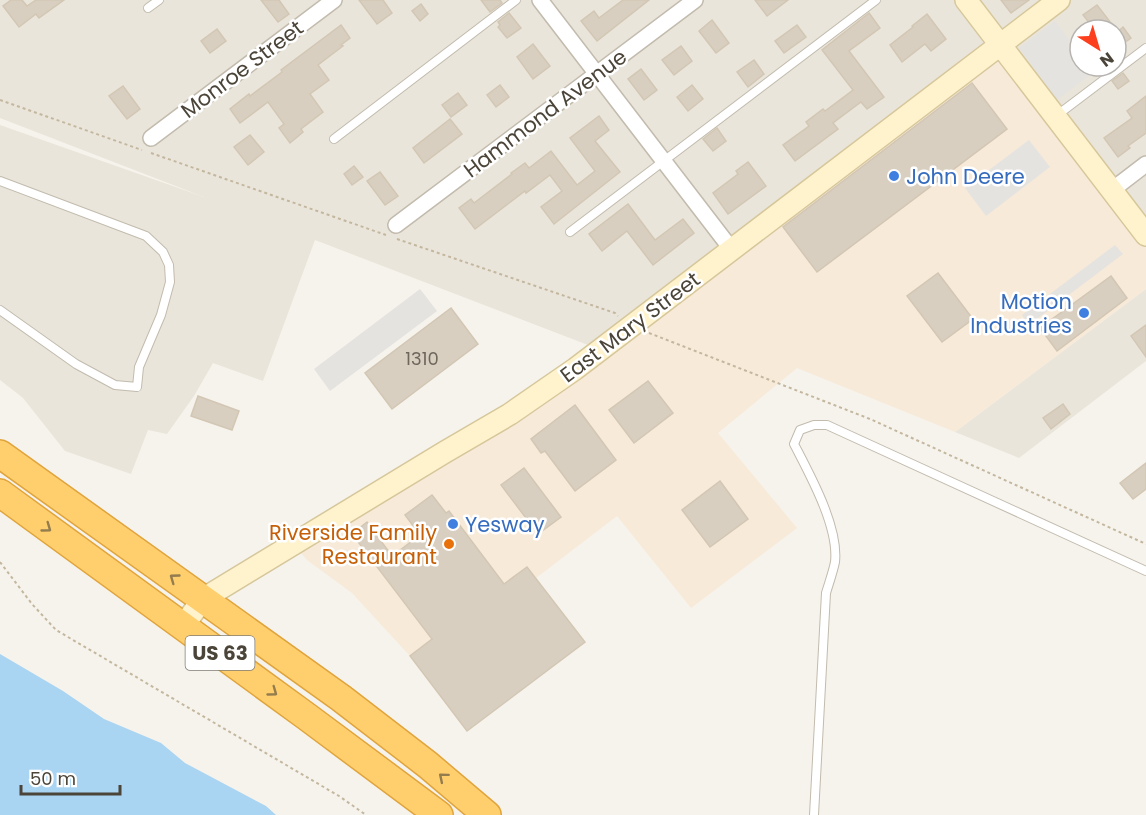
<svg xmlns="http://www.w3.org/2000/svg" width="1146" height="815" viewBox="0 0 1146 815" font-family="Poppins,sans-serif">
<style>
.residential{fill:#eae5da;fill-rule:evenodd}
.commercial{fill:#f7ead8}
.parking{fill:#e5e3e0}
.water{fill:#a9d4f2}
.building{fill:#d8cfc1;stroke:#d3c7b4;stroke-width:1.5}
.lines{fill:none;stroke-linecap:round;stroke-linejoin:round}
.lane-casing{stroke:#c2bbae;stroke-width:10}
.street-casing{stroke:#c2bbae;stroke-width:18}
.secondary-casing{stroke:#d6c79b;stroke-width:24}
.highway-casing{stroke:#e0a43c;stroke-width:30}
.path{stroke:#c4b79f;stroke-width:2;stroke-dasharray:3 3;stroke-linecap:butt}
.lane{stroke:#fff;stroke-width:8}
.street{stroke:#fff;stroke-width:15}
.secondary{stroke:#fff3cd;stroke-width:21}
.highway{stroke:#ffcf6e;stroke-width:27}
.oneway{stroke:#937c4e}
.shop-dot{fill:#3f7fe0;stroke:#fff;stroke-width:2}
.food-dot{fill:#e8710a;stroke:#fff;stroke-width:2}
.labels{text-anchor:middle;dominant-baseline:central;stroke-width:5;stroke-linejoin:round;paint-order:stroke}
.number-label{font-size:18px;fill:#6e675b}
.shield{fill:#fff;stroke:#817c74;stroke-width:1.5}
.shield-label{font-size:20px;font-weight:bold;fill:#4b4439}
.street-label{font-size:21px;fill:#4b4439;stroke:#fff}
.shop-label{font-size:21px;fill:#366cbe;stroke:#fff;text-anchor:start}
.food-label{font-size:21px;fill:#c56008;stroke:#fff;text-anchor:end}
</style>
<rect width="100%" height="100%" fill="#f6f3ec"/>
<g class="residential">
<path d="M0,0H1146V235L601,350L315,240L263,381L213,363L194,396L167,434L148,430L131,474L65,451L23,398L0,380V125L204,197L0,118ZM1080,30H1116V66H1080Z"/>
<polygon points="1146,289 1146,361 1019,458 955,432"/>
</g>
<polygon class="commercial" points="1000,45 1146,235 1146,289 955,432 797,368 718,433 797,528 691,608 617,516 536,578 585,642 467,731 410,656 352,593 307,560 293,544 445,452"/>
<g class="parking">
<polygon points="1055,21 1080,54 1080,66 1089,66 1094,72 1057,100 1019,48"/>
<polygon points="1029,140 1050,167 986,216 965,188"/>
<polygon points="1115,245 1123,254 1029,325 1022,315"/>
<polygon points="420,289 437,311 330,391 314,369"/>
</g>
<polygon class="water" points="0,654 63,691 104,719 161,743 185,763 266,806 276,815 0,815"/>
<g class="building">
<polygon points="11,0 22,0 27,6 36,0 64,0 39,18 36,14 19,27 3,6"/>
<polygon points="261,0 279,0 289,14 278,22"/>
<polygon points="359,0 383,0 392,13 377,24"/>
<polygon points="481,0 500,0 502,3 490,12"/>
<polygon points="623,0 649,0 597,41 581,21 594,11 599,18"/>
<polygon points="755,0 788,0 767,16"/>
<polygon points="1001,0 1029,0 1011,13"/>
<polygon points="421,4 428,14 420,21 412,11"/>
<polygon points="1097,5 1111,23 1101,30 1095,30 1083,15"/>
<polygon points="509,13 521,28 507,38 498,27 500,25 498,22"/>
<polygon points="869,13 880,28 849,51 884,97 867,109 861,102 833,123 838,129 795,161 783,145 809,126 806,122 823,109 825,111 853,90 822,50"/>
<polygon points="927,14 946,39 931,51 925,44 902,62 890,45 913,27 912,26"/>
<polygon points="712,20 729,43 716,53 699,31"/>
<polygon points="341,25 350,38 341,45 343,46 318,65 329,80 310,94 323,112 301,129 303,132 290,143 279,128 284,124 268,102 240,123 230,109 249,94 250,96 282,72 281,70"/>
<polygon points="797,25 806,37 784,53 775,41"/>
<polygon points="1123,27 1131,38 1121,45 1116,38 1116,33"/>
<polygon points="217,29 226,41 210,53 201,41"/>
<polygon points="533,44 550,66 533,79 517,57"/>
<polygon points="681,46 692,61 674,75 662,60"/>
<polygon points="754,60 764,74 748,87 737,72"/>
<polygon points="641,69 657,90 644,100 628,79"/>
<polygon points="1123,73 1129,81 1118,89 1112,81"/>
<polygon points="972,83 1007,129 817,272 783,227"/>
<polygon points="500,85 509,97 496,107 487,95"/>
<polygon points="692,85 703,99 688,111 677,97"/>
<polygon points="123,86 140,109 127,119 109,96"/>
<polygon points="458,93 467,105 451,117 442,105"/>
<polygon points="1146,96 1146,133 1128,146 1130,148 1118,157 1104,138 1132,118 1127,111"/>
<polygon points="599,116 609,130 595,141 620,172 554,224 541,207 562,191 550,175 526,193 525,191 475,229 459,208 471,199 474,203 512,174 511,173 525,163 529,168 551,151 577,185 595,171 570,138"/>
<polygon points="450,119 462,134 424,163 413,148"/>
<polygon points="717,128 726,141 713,151 703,139"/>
<polygon points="250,135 264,152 248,165 234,147"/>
<polygon points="748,162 766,186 728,214 713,193 738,174 736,171"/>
<polygon points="354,166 363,177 352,185 344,174"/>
<polygon points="380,172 398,196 385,205 367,181"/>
<polygon points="628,204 655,240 683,219 694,233 653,265 627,231 602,251 589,234"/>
<polygon points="938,273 973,319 942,342 907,296"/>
<polygon points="1111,276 1127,298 1057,351 1040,328"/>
<polygon points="451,308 478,344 392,409 365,373"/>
<polygon points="1146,325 1146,357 1131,336"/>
<polygon points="648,381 673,413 634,443 609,410"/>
<polygon points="198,396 239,411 232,430 191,416"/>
<polygon points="1063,404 1070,414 1051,429 1043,418"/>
<polygon points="575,405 616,460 575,491 545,451 541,453 531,439"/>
<polygon points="1146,463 1146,489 1133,499 1120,483"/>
<polygon points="524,468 561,517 538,534 501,485"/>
<polygon points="720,481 748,519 710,547 682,510"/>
<polygon points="432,495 446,513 449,511 504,584 527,567 585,642 467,731 410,656 432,639 352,534 367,522 392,556 420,535 405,515"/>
</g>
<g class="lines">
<g class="lane-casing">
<g id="lane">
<polyline points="148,8 159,0"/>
<polyline points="1056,116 1146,48"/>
<polyline points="334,139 516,0"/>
<polyline points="0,181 146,236 163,252 169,265 170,282 161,315 139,367 137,387 115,385 76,364 0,310"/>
<polyline points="570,232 876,0"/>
<path d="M814,815L826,593C829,583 833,572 835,562C839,527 810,475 794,444L800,430L814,425H827L1146,571"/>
</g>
</g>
<g class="street-casing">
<g id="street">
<polyline points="540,0 732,250"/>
<polyline points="151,138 334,0"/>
<polyline points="1112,190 1146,164"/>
<polyline points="396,225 695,0"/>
</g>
</g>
<g class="secondary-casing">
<g id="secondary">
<polyline points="966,0 1146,235"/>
<polyline points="183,626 203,599 445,452 510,414 575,369 1059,0"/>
</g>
</g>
<g class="highway-casing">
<g id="highway">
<polyline points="0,454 341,698 428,765 487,815"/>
<polyline points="0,493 306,716 439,815"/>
</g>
</g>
<g class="path">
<polyline points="0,100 142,150"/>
<polyline points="151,153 386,235"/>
<polyline points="397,239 615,313 618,316"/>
<polyline points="649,333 870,419 1146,544"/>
<polyline points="0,562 32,604 56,630 339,796 366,815"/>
</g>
<use href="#lane" class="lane"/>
<use href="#street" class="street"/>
<use href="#secondary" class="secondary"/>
<use href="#highway" class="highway"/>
</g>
<defs><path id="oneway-chevron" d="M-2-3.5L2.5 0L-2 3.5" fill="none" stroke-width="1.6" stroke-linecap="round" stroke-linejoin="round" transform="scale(1.5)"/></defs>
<g class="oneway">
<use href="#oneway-chevron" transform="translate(47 528) rotate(36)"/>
<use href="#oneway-chevron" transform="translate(174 578) rotate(-144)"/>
<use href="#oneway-chevron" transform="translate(273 692) rotate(36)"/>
<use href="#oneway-chevron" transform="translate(443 777) rotate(-140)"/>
</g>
<g class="shop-dot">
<circle cx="894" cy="176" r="6"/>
<circle cx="1084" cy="313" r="6"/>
<circle cx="453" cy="524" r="6"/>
</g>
<circle class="food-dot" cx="449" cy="544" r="6"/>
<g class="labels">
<g class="number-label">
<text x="422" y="358">1310</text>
</g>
<rect class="shield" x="185.5" y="636" width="69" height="34" rx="4.5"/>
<g class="shield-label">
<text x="220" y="653">US 63</text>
</g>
<g class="street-label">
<text transform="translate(242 69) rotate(-37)">Monroe Street</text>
<text transform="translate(545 113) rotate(-37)">Hammond Avenue</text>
<text transform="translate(630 327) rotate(-37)">East Mary Street</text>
</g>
<g class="shop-label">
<text x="906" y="176">John Deere</text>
<text x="1072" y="301" text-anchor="end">Motion<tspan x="1072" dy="24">Industries</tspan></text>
<text x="465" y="524">Yesway</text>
</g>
<g class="food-label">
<text x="437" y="532">Riverside Family<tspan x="437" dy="24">Restaurant</tspan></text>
</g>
</g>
<g transform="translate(1098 48) rotate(143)"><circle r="28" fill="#ffffff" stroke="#b7b4b0" stroke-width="1.5"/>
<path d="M0-4.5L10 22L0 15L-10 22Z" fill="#fc3f1d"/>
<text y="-9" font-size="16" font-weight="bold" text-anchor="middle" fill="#4b4439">N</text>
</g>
<path d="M21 785v9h99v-9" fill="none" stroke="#4b4439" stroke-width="3"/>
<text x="30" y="785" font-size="18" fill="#4b4439" stroke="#ffffff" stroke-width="4.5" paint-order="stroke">50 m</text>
</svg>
